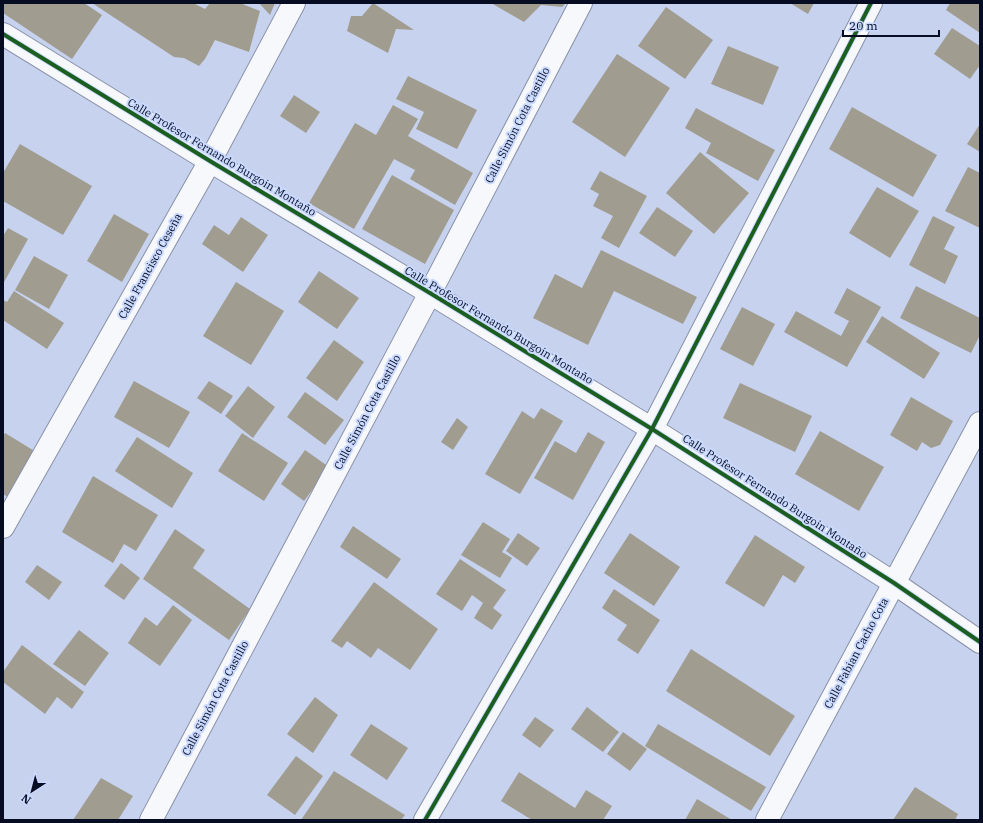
<svg xmlns="http://www.w3.org/2000/svg" width="983" height="823" viewBox="0 0 983 823" font-family="'IBM Plex Serif',serif">
<style>
.building{fill:#a09d90}
.lines{fill:none;stroke-linecap:round;stroke-linejoin:round}
.minor-casing{stroke:#8891a8;stroke-width:24}
.minor{stroke:#f7f8fc;stroke-width:22}
.cycleway-casing{stroke:#cad9fe;stroke-width:6}
.cycleway{stroke:#1b5e20;stroke-width:4}
.labels{text-anchor:middle;dominant-baseline:central;stroke-width:4;stroke-linejoin:round;paint-order:stroke}
.street-label{font-size:11px;fill:#060c21;stroke:#cad9fe}
</style>
<rect width="100%" height="100%" fill="#c7d2ee"/>
<g class="building">
<polygon points="3,3 84,3 102,15 72,59 3,13"/>
<polygon points="92,3 193,3 205,9 210,3 240,3 260,11 249,52 215,40 205,59 199,66 184,58 174,57"/>
<polygon points="259,3 275,3 270,15"/>
<polygon points="373,3 414,30 396,29 388,53 347,31 351,16 362,16"/>
<polygon points="491,3 566,3 562,7 541,5 524,22"/>
<polygon points="790,3 814,3 808,14"/>
<polygon points="950,3 980,3 980,33 946,10"/>
<polygon points="666,7 713,40 685,79 638,46"/>
<polygon points="952,28 980,46 980,65 970,79 934,54"/>
<polygon points="728,46 779,67 763,105 711,84"/>
<polygon points="617,54 670,88 625,157 572,122"/>
<polygon points="408,76 477,110 457,149 416,129 424,112 396,99"/>
<polygon points="294,95 320,112 306,133 280,116"/>
<polygon points="393,105 418,119 408,136 473,173 455,205 410,179 415,170 394,159 354,229 309,203 355,123 376,135"/>
<polygon points="852,107 937,155 913,197 829,149"/>
<polygon points="696,108 775,150 758,181 706,153 711,143 685,128"/>
<polygon points="980,124 980,152 967,144"/>
<polygon points="20,144 92,186 63,235 3,201 3,173"/>
<polygon points="700,152 749,193 714,234 666,193"/>
<polygon points="968,167 980,173 980,228 945,211"/>
<polygon points="600,171 647,196 619,248 601,238 613,216 593,206 599,194 590,189"/>
<polygon points="392,175 454,210 425,264 362,229"/>
<polygon points="877,187 919,211 890,258 849,233"/>
<polygon points="657,207 693,231 675,257 639,233"/>
<polygon points="114,214 149,234 122,282 87,261"/>
<polygon points="933,216 955,227 944,249 958,256 945,284 909,265"/>
<polygon points="241,217 268,235 243,272 202,244 214,225 229,235"/>
<polygon points="8,228 28,239 3,284 3,236"/>
<polygon points="601,250 697,297 683,324 614,291 588,345 533,318 555,274 582,288"/>
<polygon points="34,256 68,275 49,309 15,290"/>
<polygon points="319,271 359,298 337,329 298,302"/>
<polygon points="236,282 284,311 251,365 203,336"/>
<polygon points="916,286 980,318 980,335 971,353 900,318"/>
<polygon points="847,288 881,307 847,367 784,332 796,311 841,336 849,321 834,313"/>
<polygon points="14,291 64,323 47,349 3,320 3,300 7,302"/>
<polygon points="742,307 775,324 753,366 720,349"/>
<polygon points="882,316 940,353 924,379 866,342"/>
<polygon points="334,340 364,362 337,401 306,378"/>
<polygon points="134,381 190,412 169,448 114,417"/>
<polygon points="209,381 233,396 221,414 197,398"/>
<polygon points="740,383 812,416 795,452 723,418"/>
<polygon points="248,386 275,407 253,438 225,416"/>
<polygon points="305,392 344,420 325,445 287,417"/>
<polygon points="911,397 953,421 940,445 931,448 922,442 917,451 890,435"/>
<polygon points="541,408 563,421 520,494 485,474 522,411 534,419"/>
<polygon points="457,418 468,427 453,450 441,442"/>
<polygon points="820,431 884,467 859,511 795,474"/>
<polygon points="588,432 605,442 573,500 534,478 555,441 576,453"/>
<polygon points="5,433 36,452 8,497 3,494 3,436"/>
<polygon points="242,433 288,463 264,501 218,471"/>
<polygon points="137,437 193,473 172,508 115,471"/>
<polygon points="305,450 329,467 304,501 281,484"/>
<polygon points="93,476 158,515 136,551 124,544 113,563 62,532"/>
<polygon points="483,522 510,539 502,552 512,558 500,578 461,555"/>
<polygon points="353,526 401,559 387,579 340,547"/>
<polygon points="175,529 205,550 193,568 250,609 229,640 143,579"/>
<polygon points="518,533 540,548 527,566 506,551"/>
<polygon points="630,533 680,567 654,606 604,573"/>
<polygon points="755,535 805,567 795,583 783,575 764,607 725,583"/>
<polygon points="460,559 506,590 493,608 502,615 492,630 474,618 483,603 472,595 462,611 436,594"/>
<polygon points="121,563 140,578 124,600 104,586"/>
<polygon points="37,565 62,582 49,600 25,582"/>
<polygon points="374,582 438,629 410,670 378,648 371,658 347,641 342,648 331,641"/>
<polygon points="614,589 660,620 638,654 617,640 627,625 602,608"/>
<polygon points="173,605 192,620 160,666 128,643 145,617 157,626"/>
<polygon points="79,630 109,653 85,686 53,664"/>
<polygon points="22,645 84,692 72,709 57,697 45,714 3,682 3,672"/>
<polygon points="691,649 795,716 770,756 666,691"/>
<polygon points="315,697 338,715 313,753 287,734"/>
<polygon points="587,707 619,732 603,752 571,729"/>
<polygon points="535,717 554,730 540,748 522,735"/>
<polygon points="371,724 408,748 387,780 350,755"/>
<polygon points="658,724 766,787 751,811 645,746"/>
<polygon points="623,732 647,749 630,771 607,754"/>
<polygon points="296,756 323,776 295,815 267,795"/>
<polygon points="334,771 405,815 401,820 301,820"/>
<polygon points="519,772 575,808 586,790 612,806 603,820 532,820 501,801"/>
<polygon points="101,778 133,796 118,820 73,820"/>
<polygon points="915,787 958,814 955,820 893,820"/>
<polygon points="697,799 732,820 685,820"/>
</g>
<g class="lines">
<g class="minor-casing">
<g id="minor">
<polyline points="3,34 210,161 430,293 652,429 894,583 980,642"/>
<polyline points="3,527 210,161 294,3"/>
<polyline points="151,820 430,293 581,3"/>
<polyline points="425,820 652,429 871,3"/>
<polyline points="767,820 980,423"/>
</g>
</g>
<use href="#minor" class="minor"/>
<g class="cycleway-casing">
<g id="cycleway">
<polyline points="3,34 210,161 430,293 652,429 894,583 980,642"/>
<polyline points="425,820 652,429 871,3"/>
</g>
</g>
<use href="#cycleway" class="cycleway"/>
</g>
<g class="labels">
<g class="street-label">
<text transform="translate(517 125) rotate(-63)">Calle Simón Cota Castillo</text>
<text transform="translate(222 157) rotate(31)">Calle Profesor Fernando Burgoin Montaño</text>
<text transform="translate(150 266) rotate(-61)">Calle Francisco Ceseña</text>
<text transform="translate(499 325) rotate(31)">Calle Profesor Fernando Burgoin Montaño</text>
<text transform="translate(367 412) rotate(-62)">Calle Simón Cota Castillo</text>
<text transform="translate(775 496) rotate(33)">Calle Profesor Fernando Burgoin Montaño</text>
<text transform="translate(856 653) rotate(-62)">Calle Fabian Cacho Cota</text>
<text transform="translate(215 698) rotate(-62)">Calle Simón Cota Castillo</text>
</g>
</g>
<rect width="983" height="823" fill="none" stroke="#060c21" stroke-width="8"/>
<g transform="translate(32 791) rotate(216)" stroke="#cad9fe" stroke-width="3" paint-order="stroke">
<path d="M0-3L7 15L0 10L-7 15Z" fill="#060c21"/>
<text y="-6" font-size="11" font-weight="bold" text-anchor="middle" fill="#060c21">N</text>
</g>
<path d="M843 30v6h96v-6" fill="none" stroke="#060c21" stroke-width="2"/>
<text x="849" y="30" font-size="12" fill="#060c21" stroke="#cad9fe" stroke-width="3" paint-order="stroke">20 m</text>
</svg>
